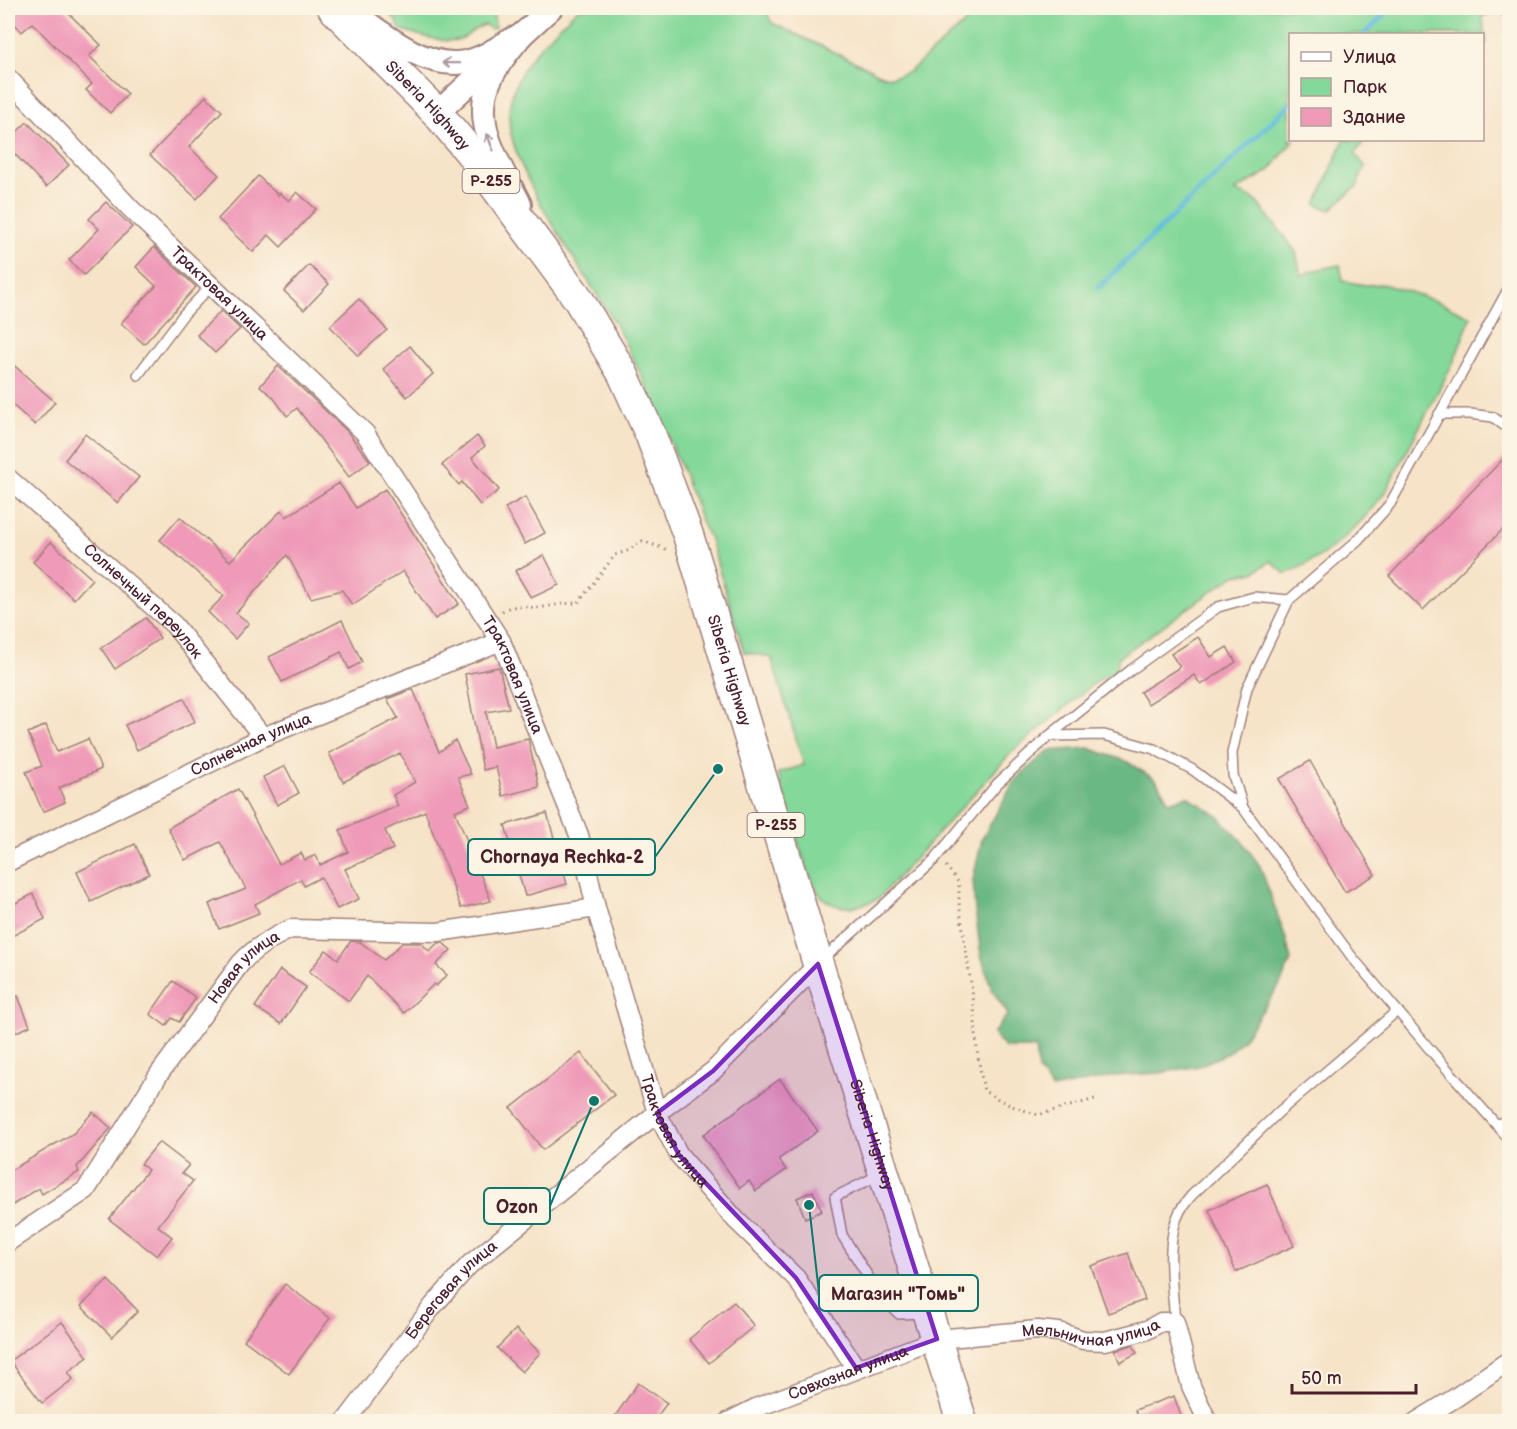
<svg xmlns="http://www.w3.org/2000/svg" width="1517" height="1429" viewBox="0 0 1517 1429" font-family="'Balsamiq Sans',sans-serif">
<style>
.green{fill:#84d89a;stroke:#677c62;stroke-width:1.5}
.forest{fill:#6bb882;stroke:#5a6c56;stroke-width:1.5}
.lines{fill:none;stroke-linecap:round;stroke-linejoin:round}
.stream{stroke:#5cbcdb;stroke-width:5}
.building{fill:#ef9ab8}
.service-casing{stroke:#a0817a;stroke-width:12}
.minor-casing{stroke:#a0817a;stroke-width:21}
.tertiary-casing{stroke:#a0817a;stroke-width:26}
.trunk-casing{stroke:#a0817a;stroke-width:33}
.path{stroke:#a0817a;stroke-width:3;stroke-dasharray:1.5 4.5;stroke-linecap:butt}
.service{stroke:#fff;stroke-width:9}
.minor{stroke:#fff;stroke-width:18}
.tertiary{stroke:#fff;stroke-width:22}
.trunk{stroke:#fff;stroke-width:30}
.oneway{stroke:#ae9aa0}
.marked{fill:#7b2cbf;fill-opacity:0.2;stroke:#7b2cbf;stroke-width:4.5;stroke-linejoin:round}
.labels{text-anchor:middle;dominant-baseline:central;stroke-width:4.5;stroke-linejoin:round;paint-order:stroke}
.shield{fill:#fcf5e5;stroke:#7f5f63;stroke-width:1.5}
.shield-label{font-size:15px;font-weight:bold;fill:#4a1f2b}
.street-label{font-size:16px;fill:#4a1f2b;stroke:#fcf5e5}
.leader{fill:none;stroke:#0f766e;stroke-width:2}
.callout-dot{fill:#0f766e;stroke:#fcf5e5;stroke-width:2}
.callout{fill:#fcf5e5;stroke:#0f766e;stroke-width:2}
.callout-label{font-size:18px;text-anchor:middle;font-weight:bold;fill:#4a1f2b}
</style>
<rect width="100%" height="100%" fill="#fcf5e5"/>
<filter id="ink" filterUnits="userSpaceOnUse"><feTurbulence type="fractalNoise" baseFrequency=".0167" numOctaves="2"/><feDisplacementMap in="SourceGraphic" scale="12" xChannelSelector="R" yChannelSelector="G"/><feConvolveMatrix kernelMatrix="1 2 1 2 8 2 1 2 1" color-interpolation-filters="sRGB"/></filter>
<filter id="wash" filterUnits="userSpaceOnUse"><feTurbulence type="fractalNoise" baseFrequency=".008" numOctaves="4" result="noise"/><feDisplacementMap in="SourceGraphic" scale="24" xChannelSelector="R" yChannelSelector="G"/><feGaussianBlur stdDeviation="1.35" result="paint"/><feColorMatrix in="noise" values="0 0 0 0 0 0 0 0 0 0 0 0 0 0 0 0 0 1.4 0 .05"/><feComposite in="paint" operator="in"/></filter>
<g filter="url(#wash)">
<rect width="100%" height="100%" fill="#f6e3c8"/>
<g class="green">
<path d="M382,8H485L487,12L494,16L495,28L491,29L485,25C473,28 470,35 461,39C446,45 414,34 400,29L395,19Z"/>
<path d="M579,8H770L768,16L772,23L870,69C886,79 891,79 909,72L982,8H1509V21L1503,12L1482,16L1487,43L1483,45L1482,34H1290V140H1294L1269,171L1235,191L1254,199L1284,236L1296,252L1301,276L1311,271L1340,265L1343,281L1365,285L1382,284L1404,290L1441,303L1471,317L1454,361L1386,491C1359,527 1328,558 1285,574L1271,561L1254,572L1235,575L1118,658L1117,669L1092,685L1012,752L879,898C861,907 838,913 822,897C807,883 785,797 778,773L804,765L771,657L744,652L709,536L703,526C679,461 654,397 621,335C593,281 506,171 509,114C512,67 548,38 579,8Z"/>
<polygon points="1344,140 1364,140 1355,154 1365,166 1357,186 1330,210 1316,204"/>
</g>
<polygon class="forest" points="1088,748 1126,761 1156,780 1169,802 1187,796 1217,815 1241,840 1260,866 1286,939 1291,960 1281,983 1243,1039 1228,1053 1199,1066 1159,1073 1116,1076 1052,1089 1038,1070 1035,1048 1005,1048 993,1034 1008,1014 992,990 981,955 975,909 973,880 982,839 1015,780 1048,751"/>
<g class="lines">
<g class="stream">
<polyline points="1364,34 1392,8"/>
<polyline points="1098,288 1290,104"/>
</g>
</g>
<g id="blocks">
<g class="building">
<polygon points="8,8 63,8 101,45 89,56 128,94 110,113 86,90 92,84 32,23 22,32 8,17"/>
<polygon points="206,96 222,111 189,147 219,175 197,199 150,155"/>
<polygon points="27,122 69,165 46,187 8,147 8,141"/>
<polygon points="258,176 278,195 280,193 289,201 297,192 316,209 281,247 269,235 253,252 218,219"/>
<polygon points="106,202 132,227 84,275 69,260 99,229 89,219"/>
<polygon points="154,247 196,287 144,344 121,323 156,286 136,267"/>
<polygon points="309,265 329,284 304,310 284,291"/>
<polygon points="359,299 387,330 358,356 330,326"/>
<polygon points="221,311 240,329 215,353 197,335"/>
<polygon points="410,346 433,374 407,397 383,369"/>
<polygon points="8,360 55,402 35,425 8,401"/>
<polygon points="278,366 347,431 370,461 349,477 297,408 287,416 273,397 260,386"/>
<polygon points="85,434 139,477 118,503 65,460"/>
<polygon points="477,436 485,446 472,457 499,490 480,505 462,482 459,485 442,465"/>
<polygon points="1509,453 1509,523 1423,610 1389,576"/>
<polygon points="339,483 356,508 385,489 459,604 435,619 403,571 352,605 342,590 311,598 287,555 236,613 249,623 235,639 208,612 224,596 160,540 180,517 230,561 282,510 286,517"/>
<polygon points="525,497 545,533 525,544 505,508"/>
<polygon points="51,542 92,579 74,599 33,562"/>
<polygon points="544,555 559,585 531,598 515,571"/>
<polygon points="146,618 160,638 115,669 101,648"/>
<polygon points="342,620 362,662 349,669 341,652 282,682 269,657"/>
<polygon points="1198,637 1211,657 1227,647 1236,662 1201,685 1194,675 1148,704 1140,692 1180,667 1171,654"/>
<polygon points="499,667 509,708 486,712 493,747 528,739 539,787 503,796 496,767 483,770 465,674"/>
<polygon points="413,689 439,752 455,740 471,774 458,777 470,805 455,811 491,901 461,908 425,811 385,830 393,849 345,869 359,899 337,909 321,877 304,886 301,879 255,904 259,913 219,929 209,904 246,889 220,842 185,860 168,828 238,789 279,864 301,853 305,860 316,855 320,865 348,852 340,830 398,806 393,795 415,782 400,753 343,782 329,753 398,718 387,699"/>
<polygon points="184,698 195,722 137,750 125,725"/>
<polygon points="46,725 57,752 88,739 101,769 59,788 65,802 43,812 26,772 42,766 28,733"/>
<polygon points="1310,761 1375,875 1345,892 1279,779"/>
<polygon points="285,766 299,793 277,805 263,777"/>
<polygon points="547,813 567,884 525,896 505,825"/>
<polygon points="135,844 149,874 91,902 77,872"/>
<polygon points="33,894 45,919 8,938 8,907"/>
<polygon points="351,941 360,942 384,960 402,943 421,943 429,951 438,943 443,943 451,950 436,965 447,975 436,986 434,984 404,1013 367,976 349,1001 309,972 326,950 338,959"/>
<polygon points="280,970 306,987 281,1024 255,1007"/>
<polygon points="173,981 196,998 179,1022 172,1018 166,1026 150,1014"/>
<polygon points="18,996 30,1026 12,1034 8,1024 8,1001"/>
<polygon points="581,1053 614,1095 543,1150 511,1108"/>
<polygon points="780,1079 818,1131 779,1159 786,1170 756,1191 749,1181 740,1188 703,1135"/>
<polygon points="93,1112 111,1128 77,1167 79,1172 42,1194 39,1188 8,1208 8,1172 74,1133"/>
<polygon points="159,1142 189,1165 182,1173 193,1181 158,1226 172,1237 157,1256 109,1219 148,1170 141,1164"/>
<polygon points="1267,1184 1294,1246 1236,1272 1209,1210"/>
<polygon points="813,1191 822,1211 805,1218 797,1198"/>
<polygon points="1128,1253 1145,1300 1108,1313 1091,1266"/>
<polygon points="108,1280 138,1311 112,1337 81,1306"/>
<polygon points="285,1284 330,1318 289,1374 244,1340"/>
<polygon points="734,1302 754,1326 709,1363 689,1339"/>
<polygon points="62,1322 88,1357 68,1372 73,1379 42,1403 10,1361"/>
<polygon points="516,1329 540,1353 522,1372 497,1348"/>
<polygon points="1133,1345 1137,1353 1120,1362 1115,1350"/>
<polygon points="638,1383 667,1403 653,1422 611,1422"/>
<polygon points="1174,1396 1183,1422 1139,1422 1135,1410"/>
</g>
</g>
</g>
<g filter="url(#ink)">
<use href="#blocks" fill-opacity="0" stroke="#a0817a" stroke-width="1.5"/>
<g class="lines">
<g class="service-casing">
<g id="service">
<polyline points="138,375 183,315 211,286"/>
<polyline points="1439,414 1470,414 1493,417 1510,430"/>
<polyline points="1049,736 1131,670 1218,607 1254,597 1289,600"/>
<polyline points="1243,808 1233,775 1232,753 1247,688 1289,600 1358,540 1390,504 1510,286"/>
<polyline points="821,961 934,860 997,784 1049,736 1104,735 1154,749 1193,770 1243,808 1352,957 1433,1053 1510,1140"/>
<polyline points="1497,1125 1510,1118"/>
<polyline points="879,1175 835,1197 842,1235 881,1297 899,1314 924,1313"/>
<path d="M1175,1322C1173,1290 1164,1241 1180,1211C1183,1206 1187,1201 1191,1196L1280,1111L1397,1011"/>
</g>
</g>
<g class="minor-casing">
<g id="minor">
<path id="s1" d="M8,78L130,208L365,433L501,641L579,835L596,908L657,1113L679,1155L736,1220L796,1278L856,1368"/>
<path id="s2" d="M8,478L174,625L263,737"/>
<path id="s3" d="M8,862L263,737L501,641"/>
<path id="s4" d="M8,1242L86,1190L159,1074L240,964C254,948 271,938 291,929L438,932L596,908"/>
<path id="s5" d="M345,1422L433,1306L469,1265L657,1113L713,1071L818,964"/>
<path id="s6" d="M728,1422L758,1407L937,1339L1038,1330L1059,1332L1083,1340L1105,1341L1147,1330L1161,1322H1175L1191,1386L1208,1422"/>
<polyline points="1416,1422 1455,1398 1510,1360"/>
</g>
</g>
<g class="tertiary-casing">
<g id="tertiary">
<path d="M347,8C379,30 423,70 465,62C483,59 498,47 514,38"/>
<polyline points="437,113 551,8"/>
<path d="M520,204C501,166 472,126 489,83C496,64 512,48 523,33"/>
</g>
</g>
<g class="trunk-casing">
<g id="trunk">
<path id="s7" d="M333,8L437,113L469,151L577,297L623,374L651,436L688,535L818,964L962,1422"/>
</g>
</g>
<g class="path">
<path d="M502,611C517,602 528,610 544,607C556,605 566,603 578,603L615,555L627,551L642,541L668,550"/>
<polyline points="946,866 959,883 959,903 974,1004 977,1051 984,1091 1009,1105 1038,1115 1095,1099"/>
</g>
<use href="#service" class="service"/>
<use href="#minor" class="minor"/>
<use href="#tertiary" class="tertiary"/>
<use href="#trunk" class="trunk"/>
</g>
<defs><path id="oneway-shaft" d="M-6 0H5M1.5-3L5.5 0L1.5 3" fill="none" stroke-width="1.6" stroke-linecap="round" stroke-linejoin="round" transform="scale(1.5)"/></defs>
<g class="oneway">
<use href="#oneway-shaft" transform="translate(451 63) rotate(-179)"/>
<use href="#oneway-shaft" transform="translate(490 142) rotate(-112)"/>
</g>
</g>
<path class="marked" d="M818,964L937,1339L856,1368L796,1278L679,1155L657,1113L713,1071Z"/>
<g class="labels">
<g class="shield">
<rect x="462.5" y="169" width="57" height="24" rx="4.5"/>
<rect x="747.5" y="813" width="57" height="24" rx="4.5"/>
</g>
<g class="shield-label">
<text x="491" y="181">Р-255</text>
<text x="776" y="825">Р-255</text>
</g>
<g class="street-label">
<text stroke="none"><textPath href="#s7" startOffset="136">Siberia Highway</textPath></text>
<text stroke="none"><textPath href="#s1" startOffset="302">Трактовая улица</textPath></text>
<text stroke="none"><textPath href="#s2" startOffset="183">Солнечный переулок</textPath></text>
<text stroke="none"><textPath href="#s7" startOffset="784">Siberia Highway</textPath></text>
<text stroke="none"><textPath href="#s1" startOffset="788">Трактовая улица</textPath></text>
<text stroke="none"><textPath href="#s3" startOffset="270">Солнечная улица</textPath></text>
<text stroke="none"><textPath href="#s4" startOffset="368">Новая улица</textPath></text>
<text stroke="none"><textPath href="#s1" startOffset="1274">Трактовая улица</textPath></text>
<text stroke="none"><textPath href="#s7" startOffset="1270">Siberia Highway</textPath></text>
<text stroke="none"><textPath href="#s5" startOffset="170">Береговая улица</textPath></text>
<text stroke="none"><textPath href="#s6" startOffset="381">Мельничная улица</textPath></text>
<text stroke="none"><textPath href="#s6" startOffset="130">Совхозная улица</textPath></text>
</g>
</g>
<path class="leader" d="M718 769L655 857M594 1101L550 1206M809 1205L819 1293"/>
<g class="callout-dot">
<circle cx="718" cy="769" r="6"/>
<circle cx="594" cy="1101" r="6"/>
<circle cx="809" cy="1205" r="6"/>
</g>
<g class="callout">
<rect x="468" y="839" width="187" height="36" rx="6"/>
<rect x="484" y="1188" width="66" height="36" rx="6"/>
<rect x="819" y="1275" width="159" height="36" rx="6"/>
</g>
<g class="callout-label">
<text x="562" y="863">Chornaya Rechka-2</text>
<text x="517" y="1213">Ozon</text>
<text x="898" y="1300">Магазин "Томь"</text>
</g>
<rect width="1517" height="1429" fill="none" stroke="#fcf5e5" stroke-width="30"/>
<rect x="1289" y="33" width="195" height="108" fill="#fcf5e5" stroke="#b59f9b" stroke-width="1.5"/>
<rect x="1301" y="52" width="30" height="9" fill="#ffffff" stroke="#b59f9b" stroke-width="1.5"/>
<text x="1343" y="63" font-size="18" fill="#4a1f2b">Улица</text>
<rect x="1301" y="78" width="30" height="18" fill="#84d89a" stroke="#b59f9b" stroke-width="1.5"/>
<text x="1343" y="93" font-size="18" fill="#4a1f2b">Парк</text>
<rect x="1301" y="108" width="30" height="18" fill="#ef9ab8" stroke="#b59f9b" stroke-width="1.5"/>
<text x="1343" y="123" font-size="18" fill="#4a1f2b">Здание</text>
<path d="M1292 1384v9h124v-9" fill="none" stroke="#4a1f2b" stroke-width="3"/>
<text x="1301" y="1384" font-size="18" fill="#4a1f2b" stroke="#fcf5e5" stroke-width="4.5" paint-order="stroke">50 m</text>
</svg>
